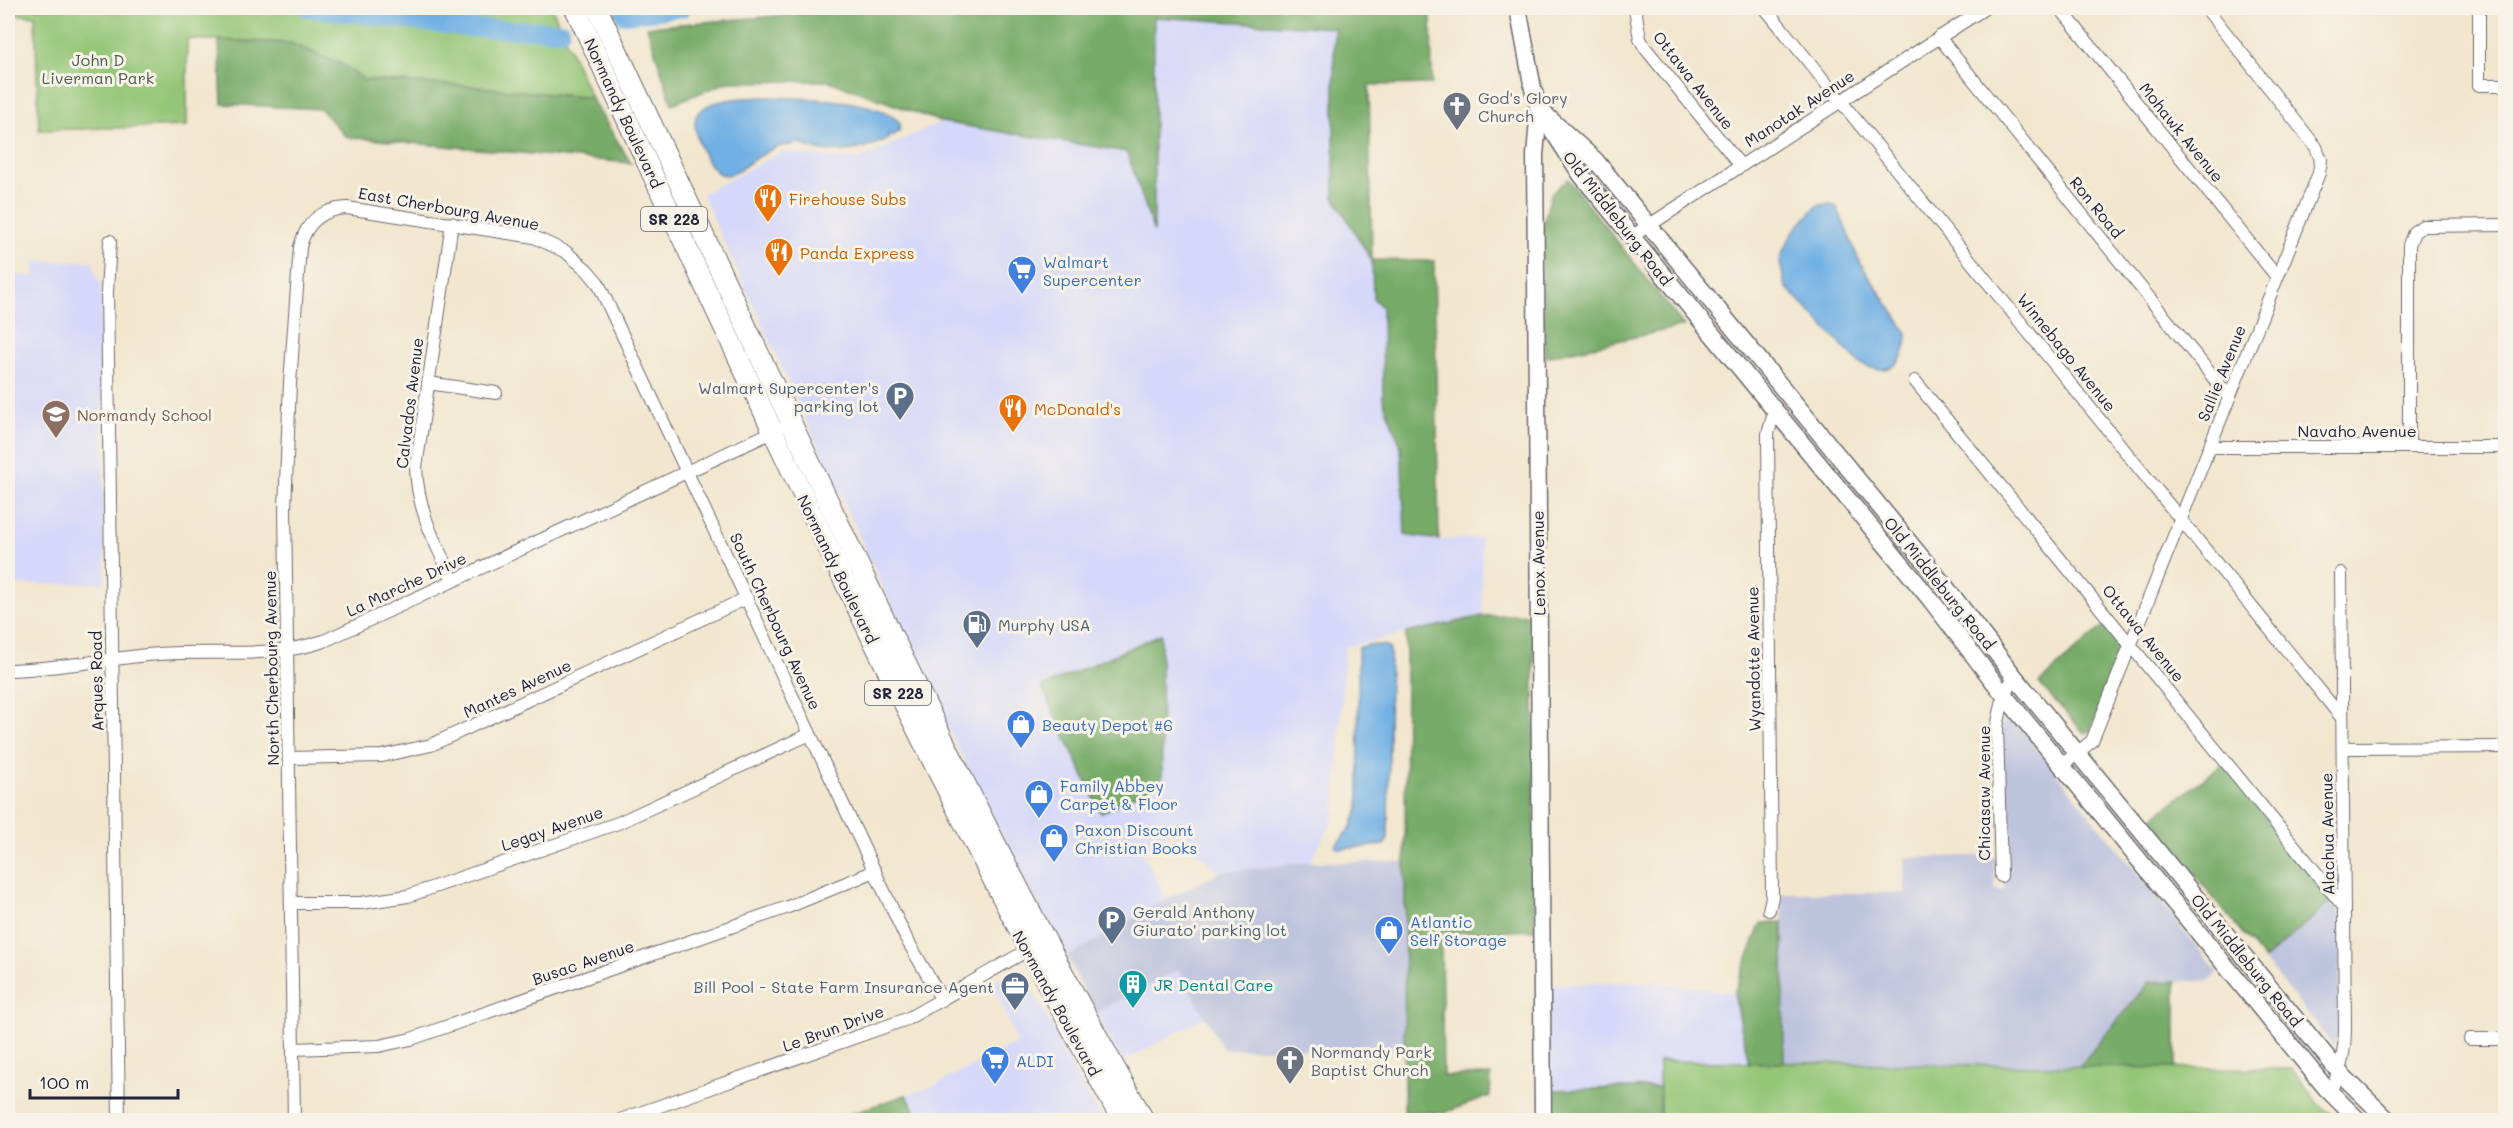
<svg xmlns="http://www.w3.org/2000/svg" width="2513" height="1128" viewBox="0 0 2513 1128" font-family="Mali,sans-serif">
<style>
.built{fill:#d6d8f9;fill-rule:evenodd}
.industrial{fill:#bec3de}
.green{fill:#94c677;stroke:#5b7459;stroke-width:1.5}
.forest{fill:#77ab68;stroke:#4c6652;stroke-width:1.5}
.water{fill:#71b0e4;stroke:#4a6990;stroke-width:1.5}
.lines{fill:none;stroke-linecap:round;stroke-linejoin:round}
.river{stroke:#71b0e4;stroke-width:18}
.street-casing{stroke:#6b676e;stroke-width:14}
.secondary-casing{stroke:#6b676e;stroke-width:19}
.primary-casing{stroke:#6b676e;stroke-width:22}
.street{stroke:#fff;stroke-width:12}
.secondary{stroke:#fff;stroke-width:16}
.primary{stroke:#fff;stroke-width:20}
.labels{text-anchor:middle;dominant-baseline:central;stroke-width:6;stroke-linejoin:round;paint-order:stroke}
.shield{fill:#f7f3e8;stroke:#62616f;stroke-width:1.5}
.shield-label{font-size:15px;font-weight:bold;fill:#22223b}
.park-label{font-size:16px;fill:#4a5b50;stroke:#f7f3e8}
.street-label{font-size:16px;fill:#22223b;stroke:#f7f3e8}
.worship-label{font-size:16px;fill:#5b616d;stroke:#f7f3e8;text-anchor:start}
.food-label{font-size:16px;fill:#c56008;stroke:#f7f3e8;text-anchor:start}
.shop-label{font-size:16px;fill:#366cbe;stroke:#f7f3e8;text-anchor:start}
.service-label{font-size:16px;fill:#4e5e75;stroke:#f7f3e8;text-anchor:end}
.education-label{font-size:16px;fill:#785e54;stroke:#f7f3e8;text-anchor:start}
.culture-label{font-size:16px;fill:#0d838f;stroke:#f7f3e8;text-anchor:start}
</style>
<rect width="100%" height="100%" fill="#f7f3e8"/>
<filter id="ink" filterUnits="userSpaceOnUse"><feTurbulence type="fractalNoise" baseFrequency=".0167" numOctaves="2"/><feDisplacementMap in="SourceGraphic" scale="12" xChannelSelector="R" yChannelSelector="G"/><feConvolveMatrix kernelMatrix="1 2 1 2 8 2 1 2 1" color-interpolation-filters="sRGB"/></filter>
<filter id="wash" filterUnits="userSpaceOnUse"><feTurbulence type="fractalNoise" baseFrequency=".008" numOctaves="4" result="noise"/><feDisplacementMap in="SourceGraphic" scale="24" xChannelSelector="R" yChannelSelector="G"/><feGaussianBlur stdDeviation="1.35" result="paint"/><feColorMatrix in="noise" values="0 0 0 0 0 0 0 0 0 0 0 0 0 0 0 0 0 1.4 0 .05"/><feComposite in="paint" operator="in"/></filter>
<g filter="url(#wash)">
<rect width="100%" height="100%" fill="#f2e6ce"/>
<g class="built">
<path d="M1154,17L1334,28V197L1372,261L1373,298L1382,307L1383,400L1401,447L1405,535L1439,540L1481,538L1483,616L1345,647L1335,816L1310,862L1220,872L1173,832L1141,849L1167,899L1067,957L1038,906L954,741L702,194L781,152L858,160L941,122L1127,152L1154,230ZM1161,634L1162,786H1152L1101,813Z"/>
<polygon points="34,261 93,261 95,273 101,284 105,583 8,585 8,275 35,276"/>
<polygon points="1020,969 1058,1037 1058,1043 1102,1120 921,1120 906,1095 931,1087 1017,1043 992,981"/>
<polygon points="1179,970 1205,1017 1123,1062 1095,1013"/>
<polygon points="1653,981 1734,993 1749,1063 1660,1061 1660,1087 1548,1090 1547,985"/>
</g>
<g class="industrial">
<polygon points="2010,716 2218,973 2208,981 2149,982 2079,1067 1784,1063 1782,893 1905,893 1905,858 1994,855 1995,890 2005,890 2001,732 2003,724"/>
<polygon points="1310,862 1406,862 1405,1049 1223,1049 1179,970 1095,1013 1067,957 1167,899 1220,872"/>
<polygon points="2333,900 2340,915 2340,1030 2334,1046 2264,960"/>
</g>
<g class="green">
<polygon points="8,8 552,8 591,98 468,86 364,80 343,65 289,43 187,39 187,126 39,130 35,16 8,14"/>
<polygon points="1659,1061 2292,1069 2318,1104 2340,1120 1660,1120"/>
</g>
<g class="forest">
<polygon points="869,8 1431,8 1432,84 1369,85 1372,260 1434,261 1439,540 1405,535 1401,447 1383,400 1382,307 1373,298 1372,261 1334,197 1334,28 1154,17 1154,232 1127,152 941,122 829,81 728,82 672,104 647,27"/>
<polygon points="219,40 289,43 343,65 364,80 468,86 591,98 631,163 346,137 321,109 222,104"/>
<polygon points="1568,179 1684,326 1545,357 1541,234 1551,194"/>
<polygon points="1534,614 1535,930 1441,933 1443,1076 1491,1075 1490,1096 1444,1113 1404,1112 1406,633 1483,616"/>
<polygon points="2108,622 2125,647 2090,731 2084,733 2039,683"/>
<polygon points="1161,634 1162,786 1152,786 1101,813 1042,687"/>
<polygon points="2223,764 2333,900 2264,960 2150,820"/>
<polygon points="1783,922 1784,1063 1749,1063 1734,993 1761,923"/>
<polygon points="2176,981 2176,1068 2079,1067 2149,982"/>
<polygon points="1660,1087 1660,1120 1548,1120 1548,1090"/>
<polygon points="906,1095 921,1120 833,1120"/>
</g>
<g class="water">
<path d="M769,97C803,99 876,97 900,123L899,131L893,136L888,134L889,138C867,150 830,157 806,146C803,145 801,143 798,142C792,147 787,144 781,146C774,148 766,152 760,156C748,161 737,176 724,175C707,174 688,125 698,113C712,97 749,98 769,97Z"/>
<path d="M1830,204L1837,207L1860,263L1907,333C1906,367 1888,377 1859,363L1785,286L1780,262L1783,251L1794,231L1818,205Z"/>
<polygon points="1369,645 1387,646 1390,650 1388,839 1384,845 1339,849 1335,846 1350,829 1359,809 1358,648"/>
</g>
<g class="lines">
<g class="river">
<polyline points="307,8 466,28 561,31"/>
<polyline points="624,15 682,8"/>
</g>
</g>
</g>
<g filter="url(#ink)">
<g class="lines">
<g class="street-casing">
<g id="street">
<polyline points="1635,8 1640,39 1646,49 1741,166"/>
<polyline points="1765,8 2342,718"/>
<polyline points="2060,8 2277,277"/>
<polyline points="2479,8 2479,85 2506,85"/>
<polyline points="1939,37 2229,397"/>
<path d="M452,223L416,467C417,509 435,543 453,580"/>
<polyline points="1631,237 1985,8"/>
<polyline points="110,241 107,292 119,1120"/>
<polyline points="1915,381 2344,907"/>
<polyline points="428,383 496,393"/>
<polyline points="2409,446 2409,245 2414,232 2423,226 2506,225"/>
<polyline points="2210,447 2506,447"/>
<path d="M8,670C59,669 108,658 159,654C213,650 271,659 324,641L779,429"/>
<polyline points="2343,748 2506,747"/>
<polyline points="289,758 382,756 431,745 747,598"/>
<polyline points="2062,765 2092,741 2319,173 2321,160 2316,147 2206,8"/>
<polyline points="2001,876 1997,727 2004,695 2014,676"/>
<polyline points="291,903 361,903 408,896 618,823 810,734"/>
<polyline points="1769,910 1772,897 1768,434 1775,409"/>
<polyline points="2470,1039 2506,1039"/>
<polyline points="293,1049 379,1046 411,1039 788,907 875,871"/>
<path d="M2330,1092C2341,1070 2345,1052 2345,1027L2341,573"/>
<path d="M294,1120L285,509L290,383L300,247C306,222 322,209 347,208L534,237L566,252L587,270L598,283L906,938L942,1000"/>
<polyline points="620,1120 907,1019 1035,946"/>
</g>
</g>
<g class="secondary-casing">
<g id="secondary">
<polyline points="1518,8 1533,89 1539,109 1535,155 1543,1120"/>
<polyline points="1539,109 1596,161 1945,586 2014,676 2340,1073 2388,1120"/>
<polyline points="1552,130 1582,176 1930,599 2004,695 2325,1087 2358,1120"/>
</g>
</g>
<g class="primary-casing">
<g id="primary">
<path d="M575,8C750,382 920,759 1122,1120"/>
<path d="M597,8C774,381 940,761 1144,1120"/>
</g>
</g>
<use href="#street" class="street"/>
<use href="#secondary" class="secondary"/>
<use href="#primary" class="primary"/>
</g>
</g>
<defs>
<g id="church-pin" transform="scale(1.5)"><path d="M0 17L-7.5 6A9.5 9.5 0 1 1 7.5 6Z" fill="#6b7280" stroke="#f7f3e8"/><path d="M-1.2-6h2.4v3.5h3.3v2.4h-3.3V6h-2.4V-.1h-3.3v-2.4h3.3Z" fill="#fff"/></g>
<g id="restaurant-pin" transform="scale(1.5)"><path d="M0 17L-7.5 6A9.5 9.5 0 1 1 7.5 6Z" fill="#e8710a" stroke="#f7f3e8"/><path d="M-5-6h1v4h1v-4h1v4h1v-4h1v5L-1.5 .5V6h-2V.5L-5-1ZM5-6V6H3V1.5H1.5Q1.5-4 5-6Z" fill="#fff"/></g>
<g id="supermarket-pin" transform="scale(1.5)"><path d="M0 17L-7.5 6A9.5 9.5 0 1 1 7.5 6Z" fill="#3f7fe0" stroke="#f7f3e8"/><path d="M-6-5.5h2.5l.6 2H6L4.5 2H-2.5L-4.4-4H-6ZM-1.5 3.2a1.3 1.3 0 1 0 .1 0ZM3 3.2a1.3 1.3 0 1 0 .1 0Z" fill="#fff"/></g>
<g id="parking-pin" transform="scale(1.5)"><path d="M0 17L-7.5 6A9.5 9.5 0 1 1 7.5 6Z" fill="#5c6f8a" stroke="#f7f3e8"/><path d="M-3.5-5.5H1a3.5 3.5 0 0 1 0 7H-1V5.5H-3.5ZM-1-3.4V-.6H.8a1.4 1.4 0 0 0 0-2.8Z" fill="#fff"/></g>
<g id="school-pin" transform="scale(1.5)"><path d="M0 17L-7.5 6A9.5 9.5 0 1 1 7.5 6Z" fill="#8d6e63" stroke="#f7f3e8"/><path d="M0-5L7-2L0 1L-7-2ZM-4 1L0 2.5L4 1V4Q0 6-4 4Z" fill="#fff"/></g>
<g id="fuel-pin" transform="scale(1.5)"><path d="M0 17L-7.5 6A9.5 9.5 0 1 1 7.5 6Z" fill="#5c6f8a" stroke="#f7f3e8"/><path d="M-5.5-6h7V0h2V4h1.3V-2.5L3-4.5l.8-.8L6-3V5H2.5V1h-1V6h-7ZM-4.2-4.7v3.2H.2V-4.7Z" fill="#fff"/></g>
<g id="shop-pin" transform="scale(1.5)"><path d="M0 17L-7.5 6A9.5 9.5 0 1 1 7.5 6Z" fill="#3f7fe0" stroke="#f7f3e8"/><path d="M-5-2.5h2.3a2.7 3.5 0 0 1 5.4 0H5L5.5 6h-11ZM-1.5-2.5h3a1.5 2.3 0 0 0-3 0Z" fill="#fff"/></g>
<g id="building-pin" transform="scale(1.5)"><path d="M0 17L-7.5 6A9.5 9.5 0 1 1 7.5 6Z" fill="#0f9aa8" stroke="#f7f3e8"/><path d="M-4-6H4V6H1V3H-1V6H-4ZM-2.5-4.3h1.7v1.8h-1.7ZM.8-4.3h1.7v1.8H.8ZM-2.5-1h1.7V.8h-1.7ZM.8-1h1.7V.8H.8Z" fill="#fff"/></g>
<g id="office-pin" transform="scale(1.5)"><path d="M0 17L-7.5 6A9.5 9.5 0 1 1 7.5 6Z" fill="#5c6f8a" stroke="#f7f3e8"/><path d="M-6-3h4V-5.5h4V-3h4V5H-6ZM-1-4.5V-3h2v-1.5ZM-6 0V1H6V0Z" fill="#fff"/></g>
</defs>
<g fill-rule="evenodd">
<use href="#church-pin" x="1457" y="106"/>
<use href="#restaurant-pin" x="768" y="198"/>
<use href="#restaurant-pin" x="779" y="252"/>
<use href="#supermarket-pin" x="1022" y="270"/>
<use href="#parking-pin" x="900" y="396"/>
<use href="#restaurant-pin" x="1013" y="408"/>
<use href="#school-pin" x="56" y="414"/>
<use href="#fuel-pin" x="977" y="624"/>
<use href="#shop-pin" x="1021" y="724"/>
<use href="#shop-pin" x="1039" y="794"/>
<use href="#shop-pin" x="1054" y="838"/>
<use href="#parking-pin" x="1112" y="920"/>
<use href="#shop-pin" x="1389" y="930"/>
<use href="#building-pin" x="1133" y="984"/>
<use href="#office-pin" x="1015" y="986"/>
<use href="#supermarket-pin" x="995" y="1060"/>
<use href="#church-pin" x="1290" y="1060"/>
</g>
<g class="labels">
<g class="shield">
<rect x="641" y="207" width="66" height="24" rx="4.5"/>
<rect x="865" y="681" width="66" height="24" rx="4.5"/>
</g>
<g class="shield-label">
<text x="674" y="219">SR 228</text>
<text x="898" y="693">SR 228</text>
</g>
<g class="park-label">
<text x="98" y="59">John D<tspan x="98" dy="18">Liverman Park</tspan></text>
</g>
<g class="street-label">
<text transform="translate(1694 80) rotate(52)">Ottawa Avenue</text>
<text transform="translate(1799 108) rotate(-33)">Manotak Avenue</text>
<text transform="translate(624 113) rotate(65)">Normandy Boulevard</text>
<text transform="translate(2182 132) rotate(51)">Mohawk Avenue</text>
<text transform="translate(2097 207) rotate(51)">Ron Road</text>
<text transform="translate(449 208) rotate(10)">East Cherbourg Avenue</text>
<text transform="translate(1618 218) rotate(52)">Old Middleburg Road</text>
<text transform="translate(2067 352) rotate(51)">Winnebago Avenue</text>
<text transform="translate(2221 373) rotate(-68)">Sallie Avenue</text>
<text transform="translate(409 403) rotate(-83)">Calvados Avenue</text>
<text x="2357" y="430">Navaho Avenue</text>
<text transform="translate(1538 563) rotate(-91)">Lenox Avenue</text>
<text transform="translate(838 569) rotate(64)">Normandy Boulevard</text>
<text transform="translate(1940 583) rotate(51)">Old Middleburg Road</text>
<text transform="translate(406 584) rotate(-25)">La Marche Drive</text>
<text transform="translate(776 621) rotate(65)">South Cherbourg Avenue</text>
<text transform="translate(2144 633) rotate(51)">Ottawa Avenue</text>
<text transform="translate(1753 659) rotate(-91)">Wyandotte Avenue</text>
<text transform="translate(271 668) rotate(-91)">North Cherbourg Avenue</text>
<text transform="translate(96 681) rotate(-91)">Arques Road</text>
<text transform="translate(517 688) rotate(-25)">Mantes Avenue</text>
<text transform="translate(1983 793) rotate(-90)">Chicasaw Avenue</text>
<text transform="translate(552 828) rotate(-19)">Legay Avenue</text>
<text transform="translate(2327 834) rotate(-91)">Alachua Avenue</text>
<text transform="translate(2247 960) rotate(51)">Old Middleburg Road</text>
<text transform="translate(583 962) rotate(-19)">Busac Avenue</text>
<text transform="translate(1057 1003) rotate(61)">Normandy Boulevard</text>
<text transform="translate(833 1028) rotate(-20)">Le Brun Drive</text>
</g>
<g class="worship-label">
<text x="1478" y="97">God's Glory<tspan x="1478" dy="18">Church</tspan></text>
<text x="1311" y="1051">Normandy Park<tspan x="1311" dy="18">Baptist Church</tspan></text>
</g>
<g class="food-label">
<text x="789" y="198">Firehouse Subs</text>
<text x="800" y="252">Panda Express</text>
<text x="1034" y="408">McDonald's</text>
</g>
<g class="shop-label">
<text x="1043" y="261">Walmart<tspan x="1043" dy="18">Supercenter</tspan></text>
<text x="1042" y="724">Beauty Depot #6</text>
<text x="1060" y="785">Family Abbey<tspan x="1060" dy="18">Carpet &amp; Floor</tspan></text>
<text x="1075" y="829">Paxon Discount<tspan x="1075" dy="18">Christian Books</tspan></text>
<text x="1410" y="921">Atlantic<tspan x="1410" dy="18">Self Storage</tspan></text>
<text x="1016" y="1060">ALDI</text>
</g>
<g class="service-label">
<text x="879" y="387">Walmart Supercenter's<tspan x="879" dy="18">parking lot</tspan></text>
<text x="998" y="624" text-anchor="start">Murphy USA</text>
<text x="1133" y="911" text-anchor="start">Gerald Anthony<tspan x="1133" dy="18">Giurato' parking lot</tspan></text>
<text x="994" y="986">Bill Pool - State Farm Insurance Agent</text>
</g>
<g class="education-label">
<text x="77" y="414">Normandy School</text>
</g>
<g class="culture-label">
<text x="1154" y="984">JR Dental Care</text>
</g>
</g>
<rect width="2513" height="1128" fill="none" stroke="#f7f3e8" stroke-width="30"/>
<path d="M30 1089v9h148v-9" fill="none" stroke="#22223b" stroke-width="3"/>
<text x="39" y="1089" font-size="18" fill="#22223b" stroke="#f7f3e8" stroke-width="4.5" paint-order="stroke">100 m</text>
</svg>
